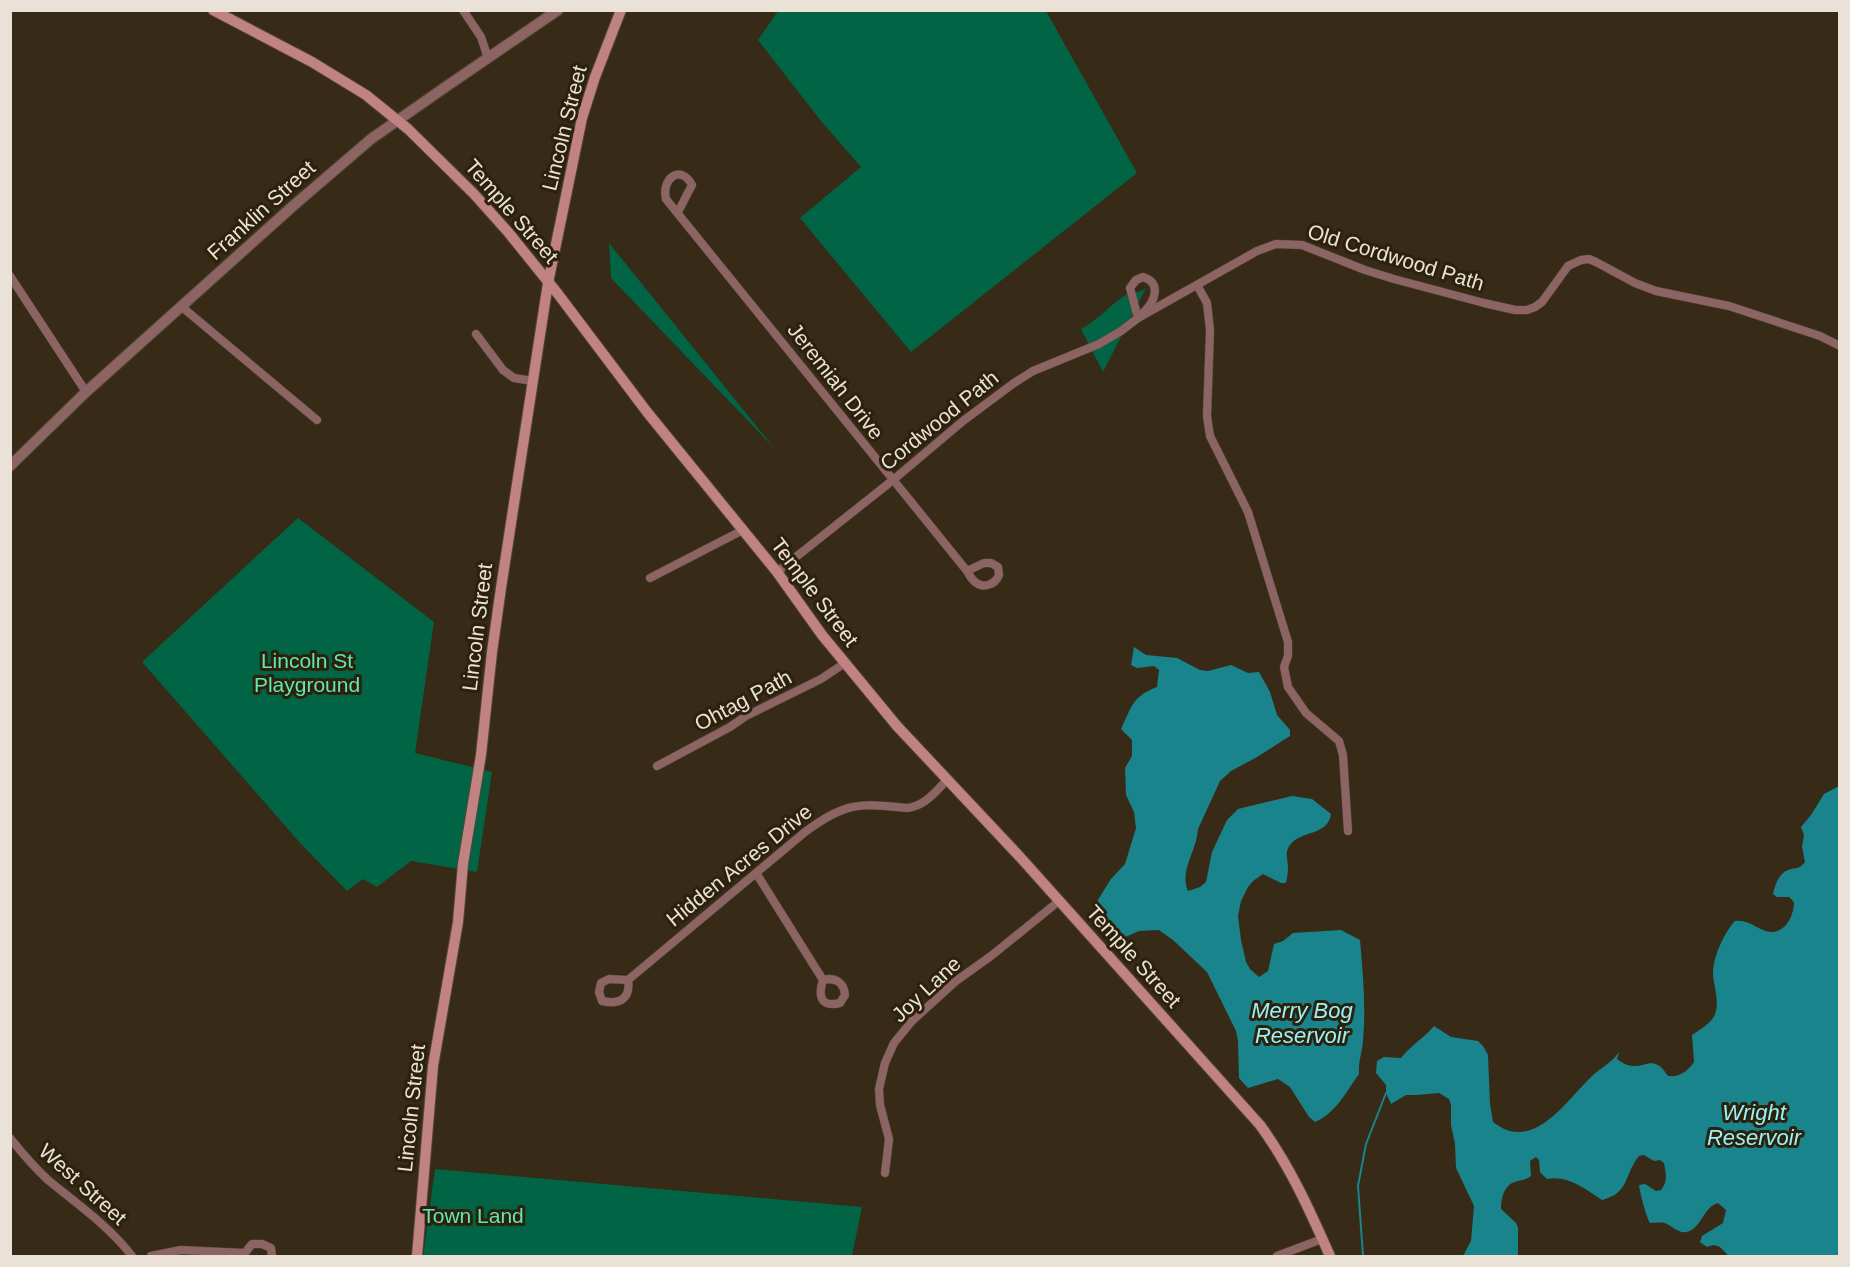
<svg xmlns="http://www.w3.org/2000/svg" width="1850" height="1267" viewBox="0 0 1850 1267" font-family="Arial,sans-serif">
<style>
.green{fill:#006445}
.water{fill:#1a848c}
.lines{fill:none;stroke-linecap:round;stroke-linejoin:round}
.stream{stroke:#1a848c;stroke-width:2}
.minor-casing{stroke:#544735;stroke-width:9}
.tertiary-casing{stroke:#544735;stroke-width:12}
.secondary-casing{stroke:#544735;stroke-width:12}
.minor{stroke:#8b6463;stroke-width:8}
.tertiary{stroke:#8b6463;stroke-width:10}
.secondary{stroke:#c08381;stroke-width:10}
.labels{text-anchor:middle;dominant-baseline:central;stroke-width:6;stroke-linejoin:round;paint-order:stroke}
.street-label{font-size:21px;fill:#eae2d6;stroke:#2c210c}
.park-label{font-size:21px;fill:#61e7b1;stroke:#2c210c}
.water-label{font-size:22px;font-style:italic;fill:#99f1f8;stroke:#2c210c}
</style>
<rect width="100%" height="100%" fill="#372a16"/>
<g class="green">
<polygon points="778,11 1046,11 1137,173 911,352 800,218 861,167 821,121 758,40"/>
<polygon points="609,243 774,448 611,278"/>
<path d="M1146,288L1103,372L1081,329C1098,320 1109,306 1124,296C1130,292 1138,294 1146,288Z"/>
<polygon points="298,518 434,622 415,753 492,772 477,872 411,861 377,887 363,879 347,891 301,844 142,662"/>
<polygon points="435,1169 862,1207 852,1256 423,1256"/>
</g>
<g class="water">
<path d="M1134,647L1146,655L1177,658L1200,670L1208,671L1231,665L1248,673L1259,672L1270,692L1277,715L1290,730V736L1257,757L1231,771L1220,781L1198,829C1197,851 1179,870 1188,891L1200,887L1206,882L1212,852L1227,820L1238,809L1292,796L1312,799L1331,814C1328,836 1301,830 1290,845C1284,853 1288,859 1288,868C1288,873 1287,878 1286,883H1281L1263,874L1253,881L1248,887L1241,901L1238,916L1241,940L1246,962L1250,969L1259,977L1268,971L1274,944L1283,941L1293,933L1341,930L1360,940C1363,974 1366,1007 1363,1041C1362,1053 1358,1062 1359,1074C1347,1091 1335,1114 1315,1122L1309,1117L1290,1087L1278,1079L1248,1088L1239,1078L1238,1041L1236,1031L1207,972L1173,940L1159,930L1139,931L1123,938L1103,931L1094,914V906L1111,879L1125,864L1136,828L1134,812L1126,795L1125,768L1132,756V740L1121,729C1132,706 1132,697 1157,687L1159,670L1154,666L1137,668L1131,665Z"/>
<path d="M1839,786V1256H1729C1721,1249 1719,1242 1707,1247L1700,1242L1702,1236L1723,1223L1726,1210L1718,1203C1703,1207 1702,1228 1687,1232C1679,1234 1672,1226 1665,1223C1660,1222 1655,1223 1650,1223C1646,1216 1640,1193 1639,1185L1645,1184L1656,1191L1661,1190C1668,1181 1666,1174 1664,1163L1660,1160L1654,1161L1644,1155L1639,1156C1624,1174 1630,1193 1602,1200C1585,1189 1568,1175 1547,1179L1540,1172L1539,1160L1536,1157L1530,1161L1531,1176C1525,1181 1519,1180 1512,1183C1503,1188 1501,1200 1501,1209L1516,1223L1518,1228V1256H1463L1471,1241L1474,1206L1456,1168L1455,1144L1451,1125V1105L1449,1099L1439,1093L1416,1095H1406L1391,1104L1386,1093V1085L1376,1073L1377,1061L1384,1057L1401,1058C1410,1046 1424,1038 1434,1026L1451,1037L1478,1041L1483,1046L1488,1055L1490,1104L1493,1122C1533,1154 1566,1101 1591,1077C1600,1068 1612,1063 1619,1052L1617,1059C1638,1075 1645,1058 1658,1065C1662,1067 1665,1072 1668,1076C1680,1077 1687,1072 1694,1062L1692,1035C1699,1030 1712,1023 1715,1014C1720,1001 1713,985 1713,972C1714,955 1724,933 1735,921C1755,918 1767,944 1786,925C1791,919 1794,910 1794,902L1789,897H1777L1773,894C1775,885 1779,873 1788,870C1797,867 1798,870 1805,862L1802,847L1804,835L1801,827L1811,815L1824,794Z"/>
</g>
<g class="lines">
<polyline class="stream" points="1363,1256 1358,1186 1366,1144 1386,1093"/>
<g class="minor-casing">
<g id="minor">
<polyline points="463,10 481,37 488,58"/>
<path d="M678,212L692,185C681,164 661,178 666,199L967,571C969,574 970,577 973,580C982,590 995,585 999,575L998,567L991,563H984L967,571"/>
<polyline points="10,276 86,392"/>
<polyline points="1197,285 1207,303 1210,330 1207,416 1210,436 1248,512 1288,642 1288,656 1284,667 1288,687 1306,713 1339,741 1343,755 1348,831"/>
<polyline points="182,307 317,420"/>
<polyline points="1138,318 1257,251 1276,244 1302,245 1365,270 1394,279 1484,303 1515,310 1527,310 1535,307 1542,302 1568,266 1581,260 1589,259 1596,262 1635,283 1656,291 1729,306 1820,336 1840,346"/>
<polyline points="476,334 503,370 514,378 533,381"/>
<path d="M777,572L893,480L963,421L1014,383L1033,371L1099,344L1121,331L1138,318L1130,288L1136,280L1143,277C1162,283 1155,301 1144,312"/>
<polyline points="650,578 743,530"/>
<polyline points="657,766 730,727 746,716 821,679 845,663"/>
<path d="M756,873L823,980C835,977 844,982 845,995L840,1003C820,1008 818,995 823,980"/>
<path d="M628,980L609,979L601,983L599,992L602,1001C619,1005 631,999 628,980L805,832C846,802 858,803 907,808C925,806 935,792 947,780"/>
<path d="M10,1138C22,1153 34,1167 48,1180C77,1204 109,1226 132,1256"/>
<polyline points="885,1173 889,1139 880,1105 879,1089 885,1063 894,1043 912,1021 956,981 991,956 1059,901"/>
<polyline points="245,1253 252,1244 262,1244 271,1248 272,1256"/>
<polyline points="151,1256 181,1250 245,1253"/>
<polyline points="1277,1256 1322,1239"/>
</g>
</g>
<g class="tertiary-casing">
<polyline id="tertiary" points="10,466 86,392 293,206 371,139 444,88 558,10"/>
</g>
<g class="secondary-casing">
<g id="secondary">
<path d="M213,10L312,62L366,95L408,129L474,194L508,232L558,294L647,412L777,572L822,635L897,726L1020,857L1260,1125C1290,1166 1310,1211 1330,1256"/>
<polyline points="417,1256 433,1066 458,922 463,864 481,755 492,652 501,588 548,283 582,118 595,77 621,10"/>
</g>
</g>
<use href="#minor" class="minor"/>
<use href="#tertiary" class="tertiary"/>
<use href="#secondary" class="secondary"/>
</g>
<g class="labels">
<g class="street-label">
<text transform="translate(564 128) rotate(-76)">Lincoln Street</text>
<text transform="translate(261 210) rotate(-42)">Franklin Street</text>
<text transform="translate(512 211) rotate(49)">Temple Street</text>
<text transform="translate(1396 257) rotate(17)">Old Cordwood Path</text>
<text transform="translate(836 381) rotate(52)">Jeremiah Drive</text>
<text transform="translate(939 420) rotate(-39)">Cordwood Path</text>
<text transform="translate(815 592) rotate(53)">Temple Street</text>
<text transform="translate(477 627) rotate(-83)">Lincoln Street</text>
<text transform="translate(743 700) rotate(-28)">Ohtag Path</text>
<text transform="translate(739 865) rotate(-39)">Hidden Acres Drive</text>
<text transform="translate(1134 956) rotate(48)">Temple Street</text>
<text transform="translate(926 989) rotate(-43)">Joy Lane</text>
<text transform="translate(411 1108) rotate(-84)">Lincoln Street</text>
<text transform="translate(83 1184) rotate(42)">West Street</text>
</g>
<g class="park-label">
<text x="307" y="660">Lincoln St<tspan x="307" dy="24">Playground</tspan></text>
<text x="473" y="1215">Town Land</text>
</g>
<g class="water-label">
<text x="1302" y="1010">Merry Bog<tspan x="1302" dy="25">Reservoir</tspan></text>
<text x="1754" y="1112">Wright<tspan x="1754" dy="25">Reservoir</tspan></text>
</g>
</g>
<rect width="1850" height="1267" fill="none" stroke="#eae2d6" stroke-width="24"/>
</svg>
